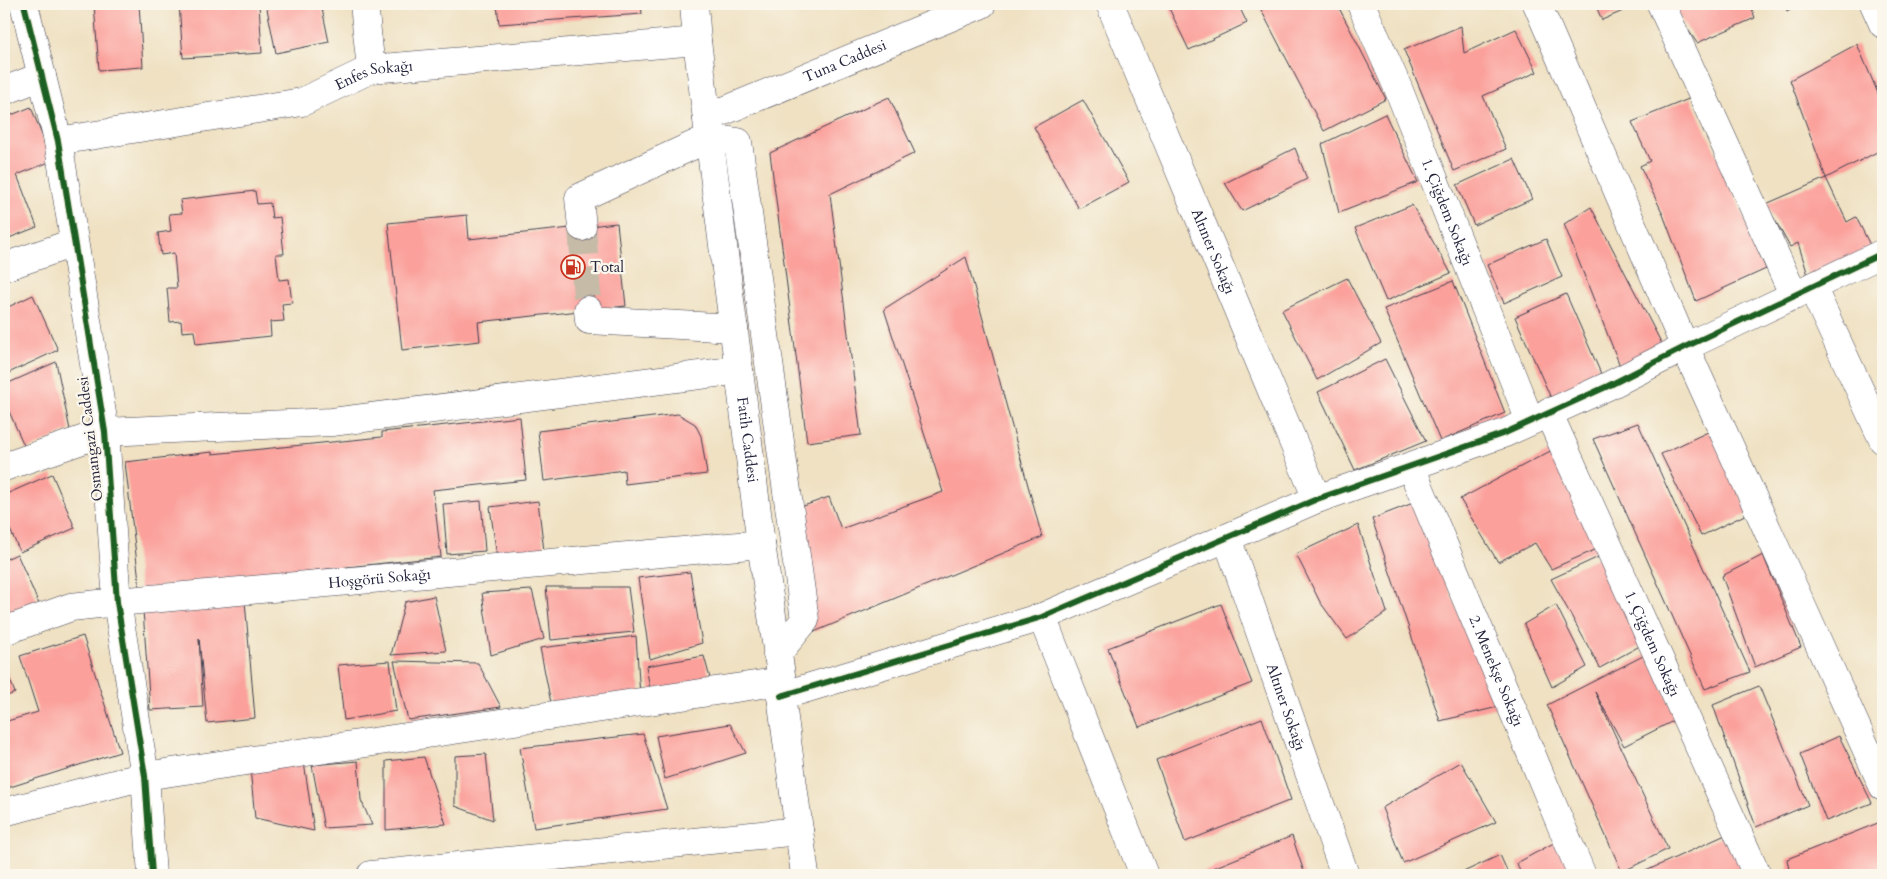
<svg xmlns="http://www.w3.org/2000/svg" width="1887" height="879" viewBox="0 0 1887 879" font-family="Cardo,serif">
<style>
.building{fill:#fba09b}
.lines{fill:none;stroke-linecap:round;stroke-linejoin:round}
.minor-tunnel{stroke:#c6bba7;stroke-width:28;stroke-dasharray:28 14;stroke-linecap:butt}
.minor-casing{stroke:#413f4f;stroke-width:29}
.major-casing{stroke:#413f4f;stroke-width:29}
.minor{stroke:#fff;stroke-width:28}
.major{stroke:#fff;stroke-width:28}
.cycleway-casing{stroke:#fbf7ec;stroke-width:9}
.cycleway{stroke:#1b5e20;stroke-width:6}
.labels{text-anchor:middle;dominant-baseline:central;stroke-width:4.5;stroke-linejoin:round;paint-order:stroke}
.street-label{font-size:15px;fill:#22223b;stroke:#fbf7ec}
.poi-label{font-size:15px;fill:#22223b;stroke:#fbf7ec;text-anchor:start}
</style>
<rect width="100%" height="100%" fill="#fbf7ec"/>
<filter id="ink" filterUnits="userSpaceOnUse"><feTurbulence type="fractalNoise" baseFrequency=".02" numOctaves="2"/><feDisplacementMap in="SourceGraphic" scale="10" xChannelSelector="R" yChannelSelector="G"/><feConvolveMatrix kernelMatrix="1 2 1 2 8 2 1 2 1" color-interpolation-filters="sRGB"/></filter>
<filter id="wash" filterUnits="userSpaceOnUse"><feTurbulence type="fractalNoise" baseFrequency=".0096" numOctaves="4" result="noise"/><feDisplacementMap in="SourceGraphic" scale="20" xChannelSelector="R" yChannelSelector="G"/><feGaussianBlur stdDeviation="1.12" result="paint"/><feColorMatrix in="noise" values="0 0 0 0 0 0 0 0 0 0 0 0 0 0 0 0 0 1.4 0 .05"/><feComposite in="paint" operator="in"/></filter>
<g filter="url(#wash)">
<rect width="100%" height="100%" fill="#efe1c2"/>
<g id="blocks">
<g class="building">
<polygon points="94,4 139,4 143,67 99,70"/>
<polygon points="179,4 259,4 262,53 183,58"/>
<polygon points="266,4 321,4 329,42 276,53"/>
<polygon points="497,4 641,4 642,14 499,24"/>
<polygon points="1167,4 1238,4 1247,23 1189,50"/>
<polygon points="1258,4 1337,4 1386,99 1324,131"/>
<polygon points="1595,4 1639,4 1602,20"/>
<polygon points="1682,4 1750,4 1755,18 1697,43 1674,9"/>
<polygon points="1784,4 1799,4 1787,11"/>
<polygon points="1461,26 1464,53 1516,29 1537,72 1483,96 1506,149 1454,171 1404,50"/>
<polygon points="1857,44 1883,105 1883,149 1826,178 1790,80"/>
<polygon points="889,97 915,153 830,194 861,435 807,442 770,153"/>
<polygon points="1691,98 1729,182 1766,269 1696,301 1662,212 1640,166 1650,161 1632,122"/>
<polygon points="1083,100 1129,182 1079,209 1034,127"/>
<polygon points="31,107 52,161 17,175 37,227 4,240 4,118"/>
<polygon points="1385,114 1418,182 1339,213 1322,144"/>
<polygon points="1295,148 1307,179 1242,211 1225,183"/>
<polygon points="1514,159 1532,199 1474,225 1457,185"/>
<polygon points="1826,178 1847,222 1856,217 1872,249 1809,278 1798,243 1790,247 1766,204"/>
<polygon points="255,191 257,204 270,203 272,218 280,217 284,254 276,254 279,280 289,279 292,303 282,304 284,321 270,322 271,336 196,344 194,331 182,332 181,321 170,322 167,288 177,288 174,253 161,255 158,233 171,231 169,214 182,213 180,200"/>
<polygon points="1412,205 1451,273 1386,301 1355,228"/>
<polygon points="1591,207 1664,348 1622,371 1564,224"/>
<polygon points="467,215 469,239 617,223 626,306 478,322 480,341 402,350 388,223"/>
<polygon points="1546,239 1562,277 1504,303 1487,265"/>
<polygon points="966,257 1042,537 814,632 795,509 829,497 841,529 943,492 884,309"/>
<polygon points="1347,278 1381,343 1317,380 1282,310"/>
<polygon points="1453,281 1505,413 1440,441 1384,309"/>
<polygon points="1566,294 1602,376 1551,398 1515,317"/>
<polygon points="33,295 58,350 4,375 4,309"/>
<polygon points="1385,359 1426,441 1355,470 1318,392"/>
<polygon points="56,362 70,430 26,450 4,400 4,385"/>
<polygon points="678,414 695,424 701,436 707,474 625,484 624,470 544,481 538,431"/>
<polygon points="520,417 526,480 433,490 441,557 140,589 125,462 212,452 212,454 382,437 382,432"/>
<polygon points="1638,423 1750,672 1705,689 1593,439"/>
<polygon points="1710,431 1749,513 1701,536 1661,454"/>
<polygon points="1556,448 1604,546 1551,569 1535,543 1498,562 1460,499"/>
<polygon points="52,474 75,528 20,552 4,516 4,495"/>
<polygon points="481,501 485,551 447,554 443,504"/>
<polygon points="538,501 544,551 497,557 490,507"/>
<polygon points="1413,503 1498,707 1440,721 1372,519"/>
<polygon points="1358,525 1387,612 1347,639 1320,602 1296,554"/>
<polygon points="17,554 39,604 4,619 4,560"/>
<polygon points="1605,554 1645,643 1600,668 1551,579"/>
<polygon points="1763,555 1801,647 1755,667 1722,576"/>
<polygon points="690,572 702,643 650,659 638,578"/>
<polygon points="546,587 628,587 634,632 551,640"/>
<polygon points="532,590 544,639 491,655 482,593"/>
<polygon points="434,596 446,651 391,655 405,602"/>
<polygon points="245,601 255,718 207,723 199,638 203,707 150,710 143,610"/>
<polygon points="1221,604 1252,683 1139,727 1108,648"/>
<polygon points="1556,605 1587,667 1552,687 1524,624"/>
<polygon points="83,636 120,752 4,789 4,722 38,712 20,656"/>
<polygon points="636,636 640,696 552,708 540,648"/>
<polygon points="1647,654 1677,719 1624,746 1595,692 1668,849 1622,872 1547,705"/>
<polygon points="704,656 711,682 652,700 646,666"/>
<polygon points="390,661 396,711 344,720 338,665"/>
<polygon points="394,661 478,663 501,707 408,720"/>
<polygon points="4,664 15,693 4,697"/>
<polygon points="1759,686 1808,805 1756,827 1713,705"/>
<polygon points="1262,718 1291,800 1185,842 1156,760"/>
<polygon points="730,724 746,753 665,779 656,736"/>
<polygon points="643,734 667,809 534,828 520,748"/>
<polygon points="1839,736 1872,803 1826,821 1800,754"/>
<polygon points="486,754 493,820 455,806 455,756"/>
<polygon points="424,757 446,824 386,830 386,761"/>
<polygon points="358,761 361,800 372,825 324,828 312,765"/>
<polygon points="304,762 314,831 255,818 250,768"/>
<polygon points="1461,762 1496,822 1403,863 1382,808"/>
<polygon points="1883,821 1883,875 1790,875 1787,859"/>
<polygon points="1732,832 1749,875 1637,875"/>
<polygon points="1292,836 1305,875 1196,875"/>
<polygon points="1561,839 1572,875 1521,875 1517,863"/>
<polygon points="1500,855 1509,875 1457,875"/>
</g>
</g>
</g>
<g filter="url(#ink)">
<use href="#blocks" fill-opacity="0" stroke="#413f4f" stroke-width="1"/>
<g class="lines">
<polyline class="minor-tunnel" points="582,227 588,310"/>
<g class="minor-casing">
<g id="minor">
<polyline points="24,4 58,141 105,432 117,602 145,776 152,875"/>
<polyline points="364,4 371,69"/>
<path id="s1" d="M1110,4L1317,499"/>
<path id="s2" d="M1361,4L1398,88L1530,421"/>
<polyline points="1537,4 1685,347 1883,786"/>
<polyline points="1661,4 1794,296"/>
<polyline points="1874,4 1883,24"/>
<polyline points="4,91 42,76"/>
<path id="s3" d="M707,118L982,4"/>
<path id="s4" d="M58,141L302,102L371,69L697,41"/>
<polyline points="582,227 579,198 709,138 738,142 805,620 777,654"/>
<polyline points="4,267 73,243"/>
<polyline points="1812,287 1883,440"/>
<polyline points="588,310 589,320 734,328"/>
<path id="s5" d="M1548,412L1757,875"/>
<polyline points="4,467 105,432 332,422 739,370"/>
<path id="s6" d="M1411,467L1582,875"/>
<path id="s7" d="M1227,538L1345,875"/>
<polyline points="1042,617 1144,875"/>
<path id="s8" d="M4,631L71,607L117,602L761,544"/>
<polyline points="781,696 1042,617 1317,499 1505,433 1608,386 1685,347 1883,253"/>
<polyline points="4,812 145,776 782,681"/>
<polyline points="371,875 799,831"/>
</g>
</g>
<g class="major-casing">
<g id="major">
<path id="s9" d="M694,4L697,41L761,544L782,681L781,696L805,875"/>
</g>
</g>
<use href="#minor" class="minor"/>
<use href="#major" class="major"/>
<g class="cycleway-casing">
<g id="cycleway">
<polyline points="24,4 58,141 105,432 117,602 145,776 152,875"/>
<polyline points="781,696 1042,617 1317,499 1505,433 1608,386 1685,347 1883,253"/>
</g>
</g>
<use href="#cycleway" class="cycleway"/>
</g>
</g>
<defs>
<g id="fuel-ring" transform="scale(1.25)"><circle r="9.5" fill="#fbf7ec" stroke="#c8321e" stroke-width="1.5"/><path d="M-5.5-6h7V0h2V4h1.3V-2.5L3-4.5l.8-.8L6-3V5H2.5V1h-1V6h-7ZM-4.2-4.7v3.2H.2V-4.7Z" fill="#c8321e"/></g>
</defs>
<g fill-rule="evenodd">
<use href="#fuel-ring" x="573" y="267"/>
</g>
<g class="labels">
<g class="street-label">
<text stroke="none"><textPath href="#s3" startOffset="149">Tuna Caddesi</textPath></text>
<text stroke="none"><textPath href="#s4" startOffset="325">Enfes Sokağı</textPath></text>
<text stroke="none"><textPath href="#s2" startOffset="225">1. Çiğdem Sokağı</textPath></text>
<text stroke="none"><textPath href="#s1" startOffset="268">Altıner Sokağı</textPath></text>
<text transform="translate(90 439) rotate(-97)">Osmangazi Caddesi</text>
<text stroke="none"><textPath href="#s9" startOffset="439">Fatih Caddesi</textPath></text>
<text stroke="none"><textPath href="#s8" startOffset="381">Hoşgörü Sokağı</textPath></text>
<text stroke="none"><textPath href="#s5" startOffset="254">1. Çiğdem Sokağı</textPath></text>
<text stroke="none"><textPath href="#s6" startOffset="221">2. Menekşe Sokağı</textPath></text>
<text stroke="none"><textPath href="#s7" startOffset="179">Altıner Sokağı</textPath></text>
</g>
<g class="poi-label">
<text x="590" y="267">Total</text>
</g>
</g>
<rect width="1887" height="879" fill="none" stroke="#fbf7ec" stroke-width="20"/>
</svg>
